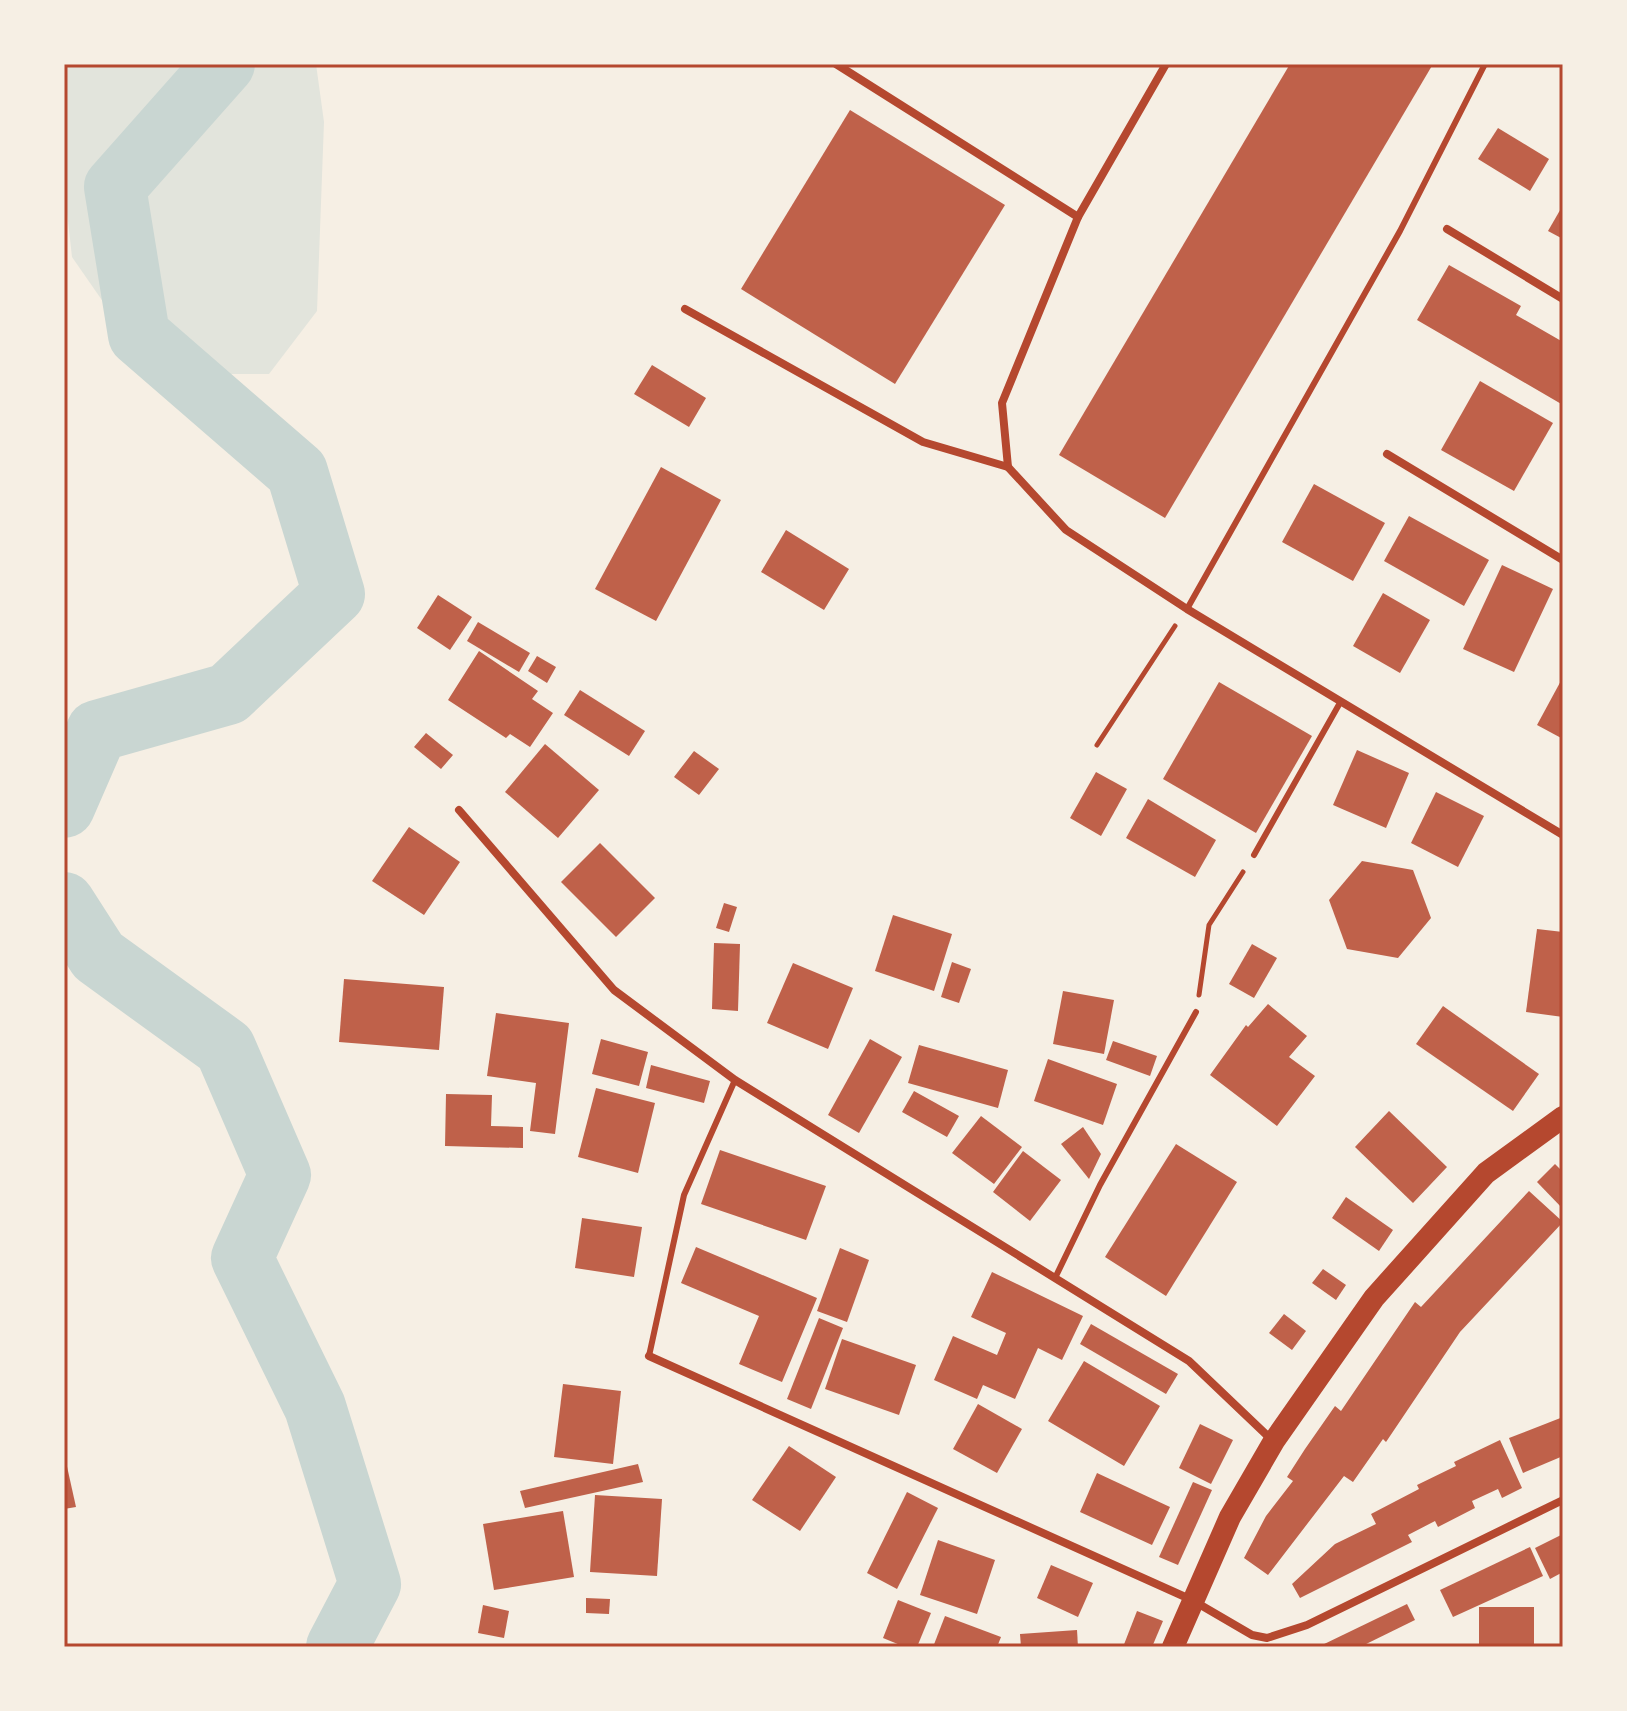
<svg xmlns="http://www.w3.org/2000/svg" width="1627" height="1711" viewBox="0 0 1627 1711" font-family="'Noto Serif',serif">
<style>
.green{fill:#e2e4dc}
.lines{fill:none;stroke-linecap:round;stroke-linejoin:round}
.river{stroke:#c9d6d2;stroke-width:62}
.building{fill:#bf614a}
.path{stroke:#b5482f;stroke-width:5}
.service{stroke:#b5482f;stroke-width:6}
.minor{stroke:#b5482f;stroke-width:8}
.trunk{stroke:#b5482f;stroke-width:22}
.neatline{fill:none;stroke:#b5482f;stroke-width:3}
</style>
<rect width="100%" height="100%" fill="#f6efe4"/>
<polygon class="green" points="64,64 316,64 324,122 317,311 269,374 163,374 115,319 72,257 64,185"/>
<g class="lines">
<g class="river">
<polyline points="64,807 97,731 228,694 334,594 297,472 139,335 115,187 224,64"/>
<polyline points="64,903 98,956 225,1048 280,1175 242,1258 315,1407 370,1584 337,1647"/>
</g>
</g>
<g class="building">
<polygon points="1290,64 1433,64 1165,518 1059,455"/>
<polygon points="850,110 1005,205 895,384 741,289"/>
<polygon points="1498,128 1549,159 1530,191 1478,159"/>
<polygon points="1563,205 1563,239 1548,231"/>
<polygon points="1449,265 1521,306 1516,315 1563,342 1563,405 1417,320"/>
<polygon points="652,365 706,398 689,427 634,394"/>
<polygon points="1480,381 1553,423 1514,491 1441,450"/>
<polygon points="661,467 721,500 656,621 595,589"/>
<polygon points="1314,484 1385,523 1353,581 1282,542"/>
<polygon points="1409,516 1489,560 1464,606 1384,561"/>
<polygon points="786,530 849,569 824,610 761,572"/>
<polygon points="1502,565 1553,589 1514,672 1463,649"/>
<polygon points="1383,593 1430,620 1400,673 1353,646"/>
<polygon points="438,595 472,617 450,650 417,628"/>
<polygon points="478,622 530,653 519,672 467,641"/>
<polygon points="479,651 538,691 532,699 553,713 530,747 510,734 506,738 448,700"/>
<polygon points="537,656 556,667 547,683 528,671"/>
<polygon points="1563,677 1563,739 1537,725"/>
<polygon points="1219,682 1312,736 1256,833 1163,779"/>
<polygon points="580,690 645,731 629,756 564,715"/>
<polygon points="426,733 453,755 441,769 414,747"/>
<polygon points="545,744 599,790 558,838 505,792"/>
<polygon points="1357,750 1409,773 1386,828 1333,805"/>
<polygon points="694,751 719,769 699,795 674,777"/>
<polygon points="1096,772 1127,789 1101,836 1070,818"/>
<polygon points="1436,792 1484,816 1458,867 1411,843"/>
<polygon points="1148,799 1216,840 1195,877 1126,838"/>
<polygon points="409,827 460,862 424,915 372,881"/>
<polygon points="600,843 655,898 616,937 561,882"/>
<polygon points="1362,861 1413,870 1431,918 1398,958 1347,949 1329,900"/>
<polygon points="724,903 737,907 729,932 716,928"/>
<polygon points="893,915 952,934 934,991 875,971"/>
<polygon points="1537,929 1563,932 1563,1017 1526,1012"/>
<polygon points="714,943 740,944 738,1011 712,1009"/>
<polygon points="1252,944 1277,958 1254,998 1229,984"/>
<polygon points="952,962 971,969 959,1003 941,997"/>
<polygon points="793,963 853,988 828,1049 767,1023"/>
<polygon points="344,979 444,987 439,1050 339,1042"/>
<polygon points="1063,991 1114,1000 1104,1054 1053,1044"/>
<polygon points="1268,1004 1307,1036 1289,1057 1315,1076 1277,1126 1210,1075 1246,1025 1248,1027"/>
<polygon points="1443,1006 1539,1074 1513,1111 1416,1044"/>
<polygon points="496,1013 569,1023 555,1134 530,1131 536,1083 487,1076"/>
<polygon points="601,1039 648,1052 639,1086 592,1074"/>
<polygon points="870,1039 902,1057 859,1133 828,1115"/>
<polygon points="1113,1041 1157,1056 1150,1076 1106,1060"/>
<polygon points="919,1045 1008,1070 998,1108 908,1083"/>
<polygon points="1048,1059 1117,1084 1103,1125 1034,1101"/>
<polygon points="651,1065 710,1081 704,1103 646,1088"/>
<polygon points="596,1088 655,1103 638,1173 578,1157"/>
<polygon points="914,1091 959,1116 947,1137 902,1112"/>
<polygon points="446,1094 492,1095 491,1126 523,1127 523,1148 445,1146"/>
<polygon points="1389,1111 1447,1167 1413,1203 1355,1147"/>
<polygon points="981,1116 1022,1147 994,1184 952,1153"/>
<polygon points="1083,1127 1101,1154 1089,1179 1061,1144"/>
<polygon points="1176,1144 1237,1182 1166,1296 1105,1257"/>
<polygon points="720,1150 826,1186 806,1240 701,1204"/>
<polygon points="1023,1151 1061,1180 1030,1221 993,1192"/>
<polygon points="1555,1164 1563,1172 1563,1209 1537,1182"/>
<polygon points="1529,1191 1563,1222 1460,1332 1386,1442 1383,1439 1353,1482 1344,1476 1268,1575 1244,1558 1266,1516 1293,1481 1287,1477 1305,1449 1335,1406 1341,1411 1415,1302 1421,1307"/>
<polygon points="1346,1197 1393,1230 1379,1251 1332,1218"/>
<polygon points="582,1218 642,1227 634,1277 575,1268"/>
<polygon points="696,1247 817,1298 782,1382 739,1364 759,1316 681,1283"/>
<polygon points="840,1248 869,1260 847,1322 817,1311"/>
<polygon points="1323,1269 1346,1285 1336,1300 1312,1283"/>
<polygon points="992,1272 1083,1316 1062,1360 1038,1348 1015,1399 983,1385 977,1399 934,1380 953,1336 997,1355 1006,1333 971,1317"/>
<polygon points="1284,1314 1306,1331 1292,1350 1269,1333"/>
<polygon points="819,1318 843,1328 811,1409 787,1399"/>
<polygon points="1091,1324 1178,1374 1166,1394 1080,1344"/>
<polygon points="842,1339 916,1365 899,1415 825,1389"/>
<polygon points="1084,1361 1160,1406 1124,1466 1048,1421"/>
<polygon points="563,1384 621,1391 613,1464 554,1457"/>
<polygon points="978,1404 1022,1429 997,1473 953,1449"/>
<polygon points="1563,1417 1563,1456 1523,1473 1509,1438"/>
<polygon points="1200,1424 1233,1440 1211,1484 1179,1468"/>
<polygon points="1500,1440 1522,1488 1502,1498 1498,1489 1472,1501 1475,1508 1438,1527 1435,1521 1408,1535 1412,1542 1300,1598 1292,1584 1335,1544 1376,1524 1371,1514 1419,1489 1417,1485 1456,1466 1454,1462"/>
<polygon points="789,1446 836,1477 800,1531 752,1500"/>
<polygon points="64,1453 76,1507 64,1509"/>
<polygon points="638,1464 643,1482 525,1508 520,1491"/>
<polygon points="1097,1473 1170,1507 1152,1545 1080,1512"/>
<polygon points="1193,1482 1212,1490 1178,1565 1159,1557"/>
<polygon points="907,1492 938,1508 897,1589 867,1573"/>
<polygon points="595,1495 662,1499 657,1576 590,1572"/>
<polygon points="563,1511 574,1577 494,1590 483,1524"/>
<polygon points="1563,1534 1563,1572 1550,1579 1535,1548"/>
<polygon points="938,1540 995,1560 977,1614 920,1595"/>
<polygon points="1530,1547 1543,1576 1453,1617 1440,1590"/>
<polygon points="1051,1565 1093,1583 1078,1617 1037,1598"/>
<polygon points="586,1598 610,1599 609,1614 586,1613"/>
<polygon points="898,1600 931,1613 917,1647 905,1647 883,1638"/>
<polygon points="1407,1604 1415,1620 1360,1647 1318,1647"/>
<polygon points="483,1605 509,1611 504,1638 478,1633"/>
<rect x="1479" y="1607" width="55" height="40"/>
<polygon points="1137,1611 1163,1621 1152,1647 1123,1647"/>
<polygon points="945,1616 1001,1637 997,1647 933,1647"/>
<polygon points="1077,1630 1078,1647 1021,1647 1020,1634"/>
</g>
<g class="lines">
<g class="path">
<polyline points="1097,745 1175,626"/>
<polyline points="1199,995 1209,925 1243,872"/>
</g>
<g class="service">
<polyline points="1187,609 1400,231 1485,64"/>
<polyline points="1254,855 1341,701"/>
<polyline points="1056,1276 1100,1185 1196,1012"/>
<polyline points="649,1356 684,1195 735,1080"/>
</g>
<g class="minor">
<polyline points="836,64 1078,217"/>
<polyline points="1166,64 1078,217 1002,403 1008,467 1066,530 1187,609 1563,835"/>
<polyline points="1447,229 1563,299"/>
<polyline points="685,309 923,442 1008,467"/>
<polyline points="1387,454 1563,560"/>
<polyline points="459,810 614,990 735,1080 1189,1361 1273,1441"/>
<polyline points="649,1356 1192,1600 1252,1635 1267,1638 1307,1625 1563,1500"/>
</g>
<polyline class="trunk" points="1173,1647 1230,1517 1274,1441 1374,1298 1486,1173 1563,1117"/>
</g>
<rect width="1627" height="1711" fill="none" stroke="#f6efe4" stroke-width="132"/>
<rect x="66" y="66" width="1495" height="1579" class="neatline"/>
</svg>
